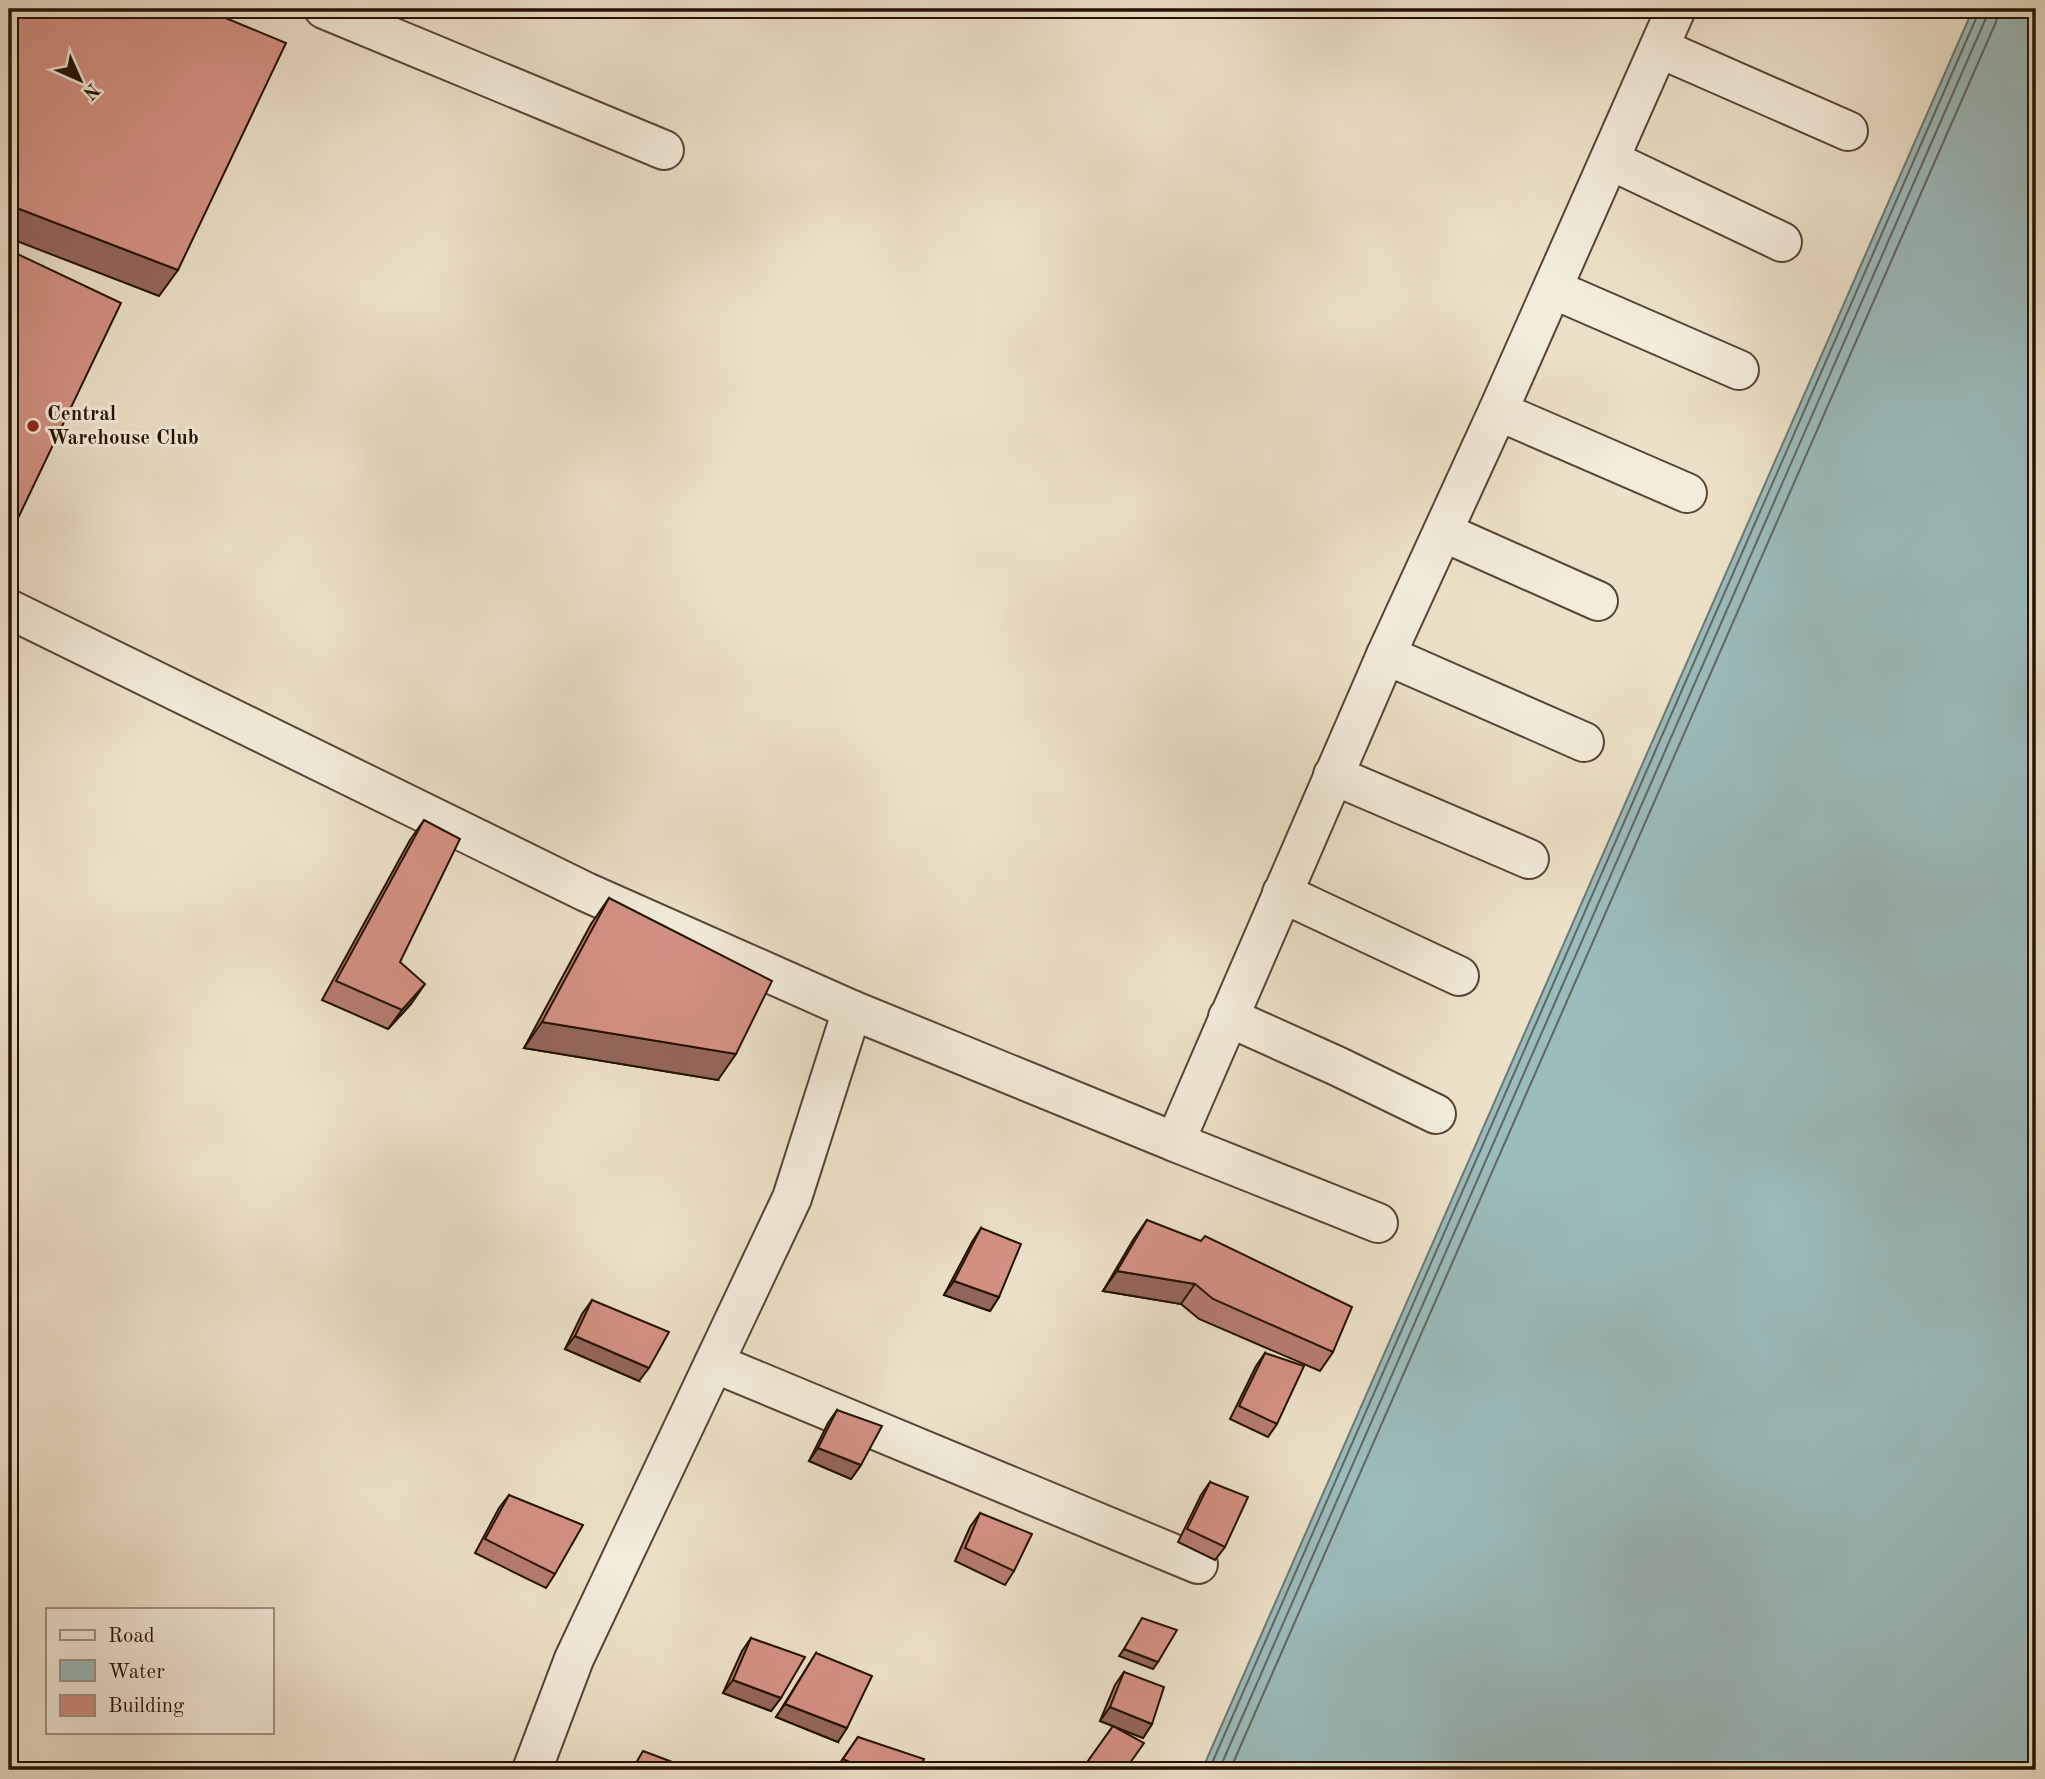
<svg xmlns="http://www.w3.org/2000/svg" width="2045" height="1779" viewBox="0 0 2045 1779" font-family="'Old Standard TT',serif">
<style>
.water{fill:#9bbcbd;stroke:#6c7873;stroke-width:2}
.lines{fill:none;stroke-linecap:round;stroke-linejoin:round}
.shore{stroke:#606660;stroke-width:2}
.street-casing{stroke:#574535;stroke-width:42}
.street{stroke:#f3ecdb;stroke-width:38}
.wall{fill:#b67d71;stroke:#251104;stroke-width:2}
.shaded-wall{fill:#94665c;stroke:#251104;stroke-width:2}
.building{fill:#d49183;stroke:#251104;stroke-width:2}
.poi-dot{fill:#8f2418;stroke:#f3ecdb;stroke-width:2.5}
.labels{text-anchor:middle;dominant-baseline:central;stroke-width:6;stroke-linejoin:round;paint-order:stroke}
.poi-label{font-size:21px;font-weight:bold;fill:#251104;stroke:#f3ecdb;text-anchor:start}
</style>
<rect width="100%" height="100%" fill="#ece1c8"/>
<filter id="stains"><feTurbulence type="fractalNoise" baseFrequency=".00286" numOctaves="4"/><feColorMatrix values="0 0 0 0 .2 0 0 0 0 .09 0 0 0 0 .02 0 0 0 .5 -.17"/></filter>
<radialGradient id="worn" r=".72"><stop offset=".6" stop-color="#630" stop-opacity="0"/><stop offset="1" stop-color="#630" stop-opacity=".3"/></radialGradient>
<polygon class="water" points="1973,9 2036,9 2036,1770 1202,1770"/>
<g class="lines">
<g class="shore">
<polyline points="1209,1770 1978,14 1978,9"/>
<polyline points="1219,1770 1986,18 1987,9"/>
<polyline points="1230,1770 1996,22 1998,9"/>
</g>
<g class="street-casing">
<g id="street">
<polyline points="324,9 664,150"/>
<polyline points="1659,48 1848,131"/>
<polyline points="1610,160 1782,242"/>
<polyline points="1553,289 1739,370"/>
<polyline points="1498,411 1687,493"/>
<polyline points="1443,532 1598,601"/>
<polyline points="9,609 586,892 852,1010 792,1198 574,1659 532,1770"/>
<polyline points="1386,655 1584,742"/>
<polyline points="1333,775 1529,859"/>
<polyline points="1282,893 1459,976"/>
<polyline points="852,1010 1175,1142 1386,655 1498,411 1676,9"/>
<polyline points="1228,1017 1337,1066 1436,1114"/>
<polyline points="1175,1142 1378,1223"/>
<polyline points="714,1363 1198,1564"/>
</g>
</g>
<use href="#street" class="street"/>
</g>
<g class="wall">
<polygon points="424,820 400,962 411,1004 388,1029 322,1000 410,840"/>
<polygon points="609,898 718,1080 524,1048 591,924"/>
<polygon points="1147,1220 1333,1352 1320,1371 1199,1319 1181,1304 1103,1291 1133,1240"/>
<polygon points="981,1228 999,1297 990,1311 944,1295 972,1242"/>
<polygon points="592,1300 639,1381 565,1349 582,1314"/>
<polygon points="1265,1353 1277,1424 1268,1437 1230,1419 1256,1366"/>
<polygon points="837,1410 861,1465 851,1479 809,1461 828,1423"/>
<polygon points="1210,1482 1225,1547 1215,1560 1178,1542 1201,1495"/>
<polygon points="509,1495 555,1574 546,1588 475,1553 499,1508"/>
<polygon points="980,1513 1014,1571 1005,1585 955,1561 970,1527"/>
<polygon points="751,1638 781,1698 771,1711 723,1693 742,1651"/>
<polygon points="816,1653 838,1742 776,1717"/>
<polygon points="1124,1672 1152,1724 1143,1738 1100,1721 1115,1685"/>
<polygon points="1113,1726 1125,1770 1089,1770 1084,1767"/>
<polygon points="858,1737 919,1770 835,1770"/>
</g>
<g class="shaded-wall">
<polygon points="9,205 178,270 159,296 9,238"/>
<polygon points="425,984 411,1004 388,1029 402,1010"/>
<polygon points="542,1022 736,1054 718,1080 524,1048"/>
<polygon points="1117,1271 1195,1284 1181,1304 1103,1291"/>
<polygon points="954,1281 999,1297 990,1311 944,1295"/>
<polygon points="575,1336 649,1368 639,1381 565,1349"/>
<polygon points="818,1448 861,1465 851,1479 809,1461"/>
<polygon points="1124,1649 1158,1662 1153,1669 1119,1656"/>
<polygon points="733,1680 781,1698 771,1711 723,1693"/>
<polygon points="785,1704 847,1728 838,1742 776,1717"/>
<polygon points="1110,1707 1152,1724 1143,1738 1100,1721"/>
</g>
<g class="building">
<polygon points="9,9 204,9 286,43 178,270 9,205"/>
<polygon points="9,250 121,303 9,537"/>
<polygon points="424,820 460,839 400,962 425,984 402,1010 336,981"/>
<polygon points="609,898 772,981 736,1054 542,1022"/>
<polygon points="1147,1220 1201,1241 1205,1236 1352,1307 1333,1352 1213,1299 1195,1284 1117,1271"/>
<polygon points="981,1228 1021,1244 999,1297 954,1281"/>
<polygon points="592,1300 669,1332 649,1368 575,1336"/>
<polygon points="1265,1353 1304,1366 1277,1424 1239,1406"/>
<polygon points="837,1410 882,1426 861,1465 818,1448"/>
<polygon points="1210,1482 1248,1497 1225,1547 1187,1529"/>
<polygon points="509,1495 583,1525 555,1574 485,1539"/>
<polygon points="980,1513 1032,1534 1014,1571 965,1548"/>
<polygon points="1142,1618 1177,1630 1158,1662 1124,1649"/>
<polygon points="751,1638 805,1657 781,1698 733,1680"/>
<polygon points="816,1653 872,1676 847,1728 785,1704"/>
<polygon points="1124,1672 1164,1687 1152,1724 1110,1707"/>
<polygon points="1113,1726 1144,1743 1125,1770 1108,1770 1088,1761"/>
<polygon points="858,1737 924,1759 919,1770 855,1770 856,1765 843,1759"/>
<polygon points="643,1751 691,1769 690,1770 632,1770"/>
</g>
<circle class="poi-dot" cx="33" cy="426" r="7"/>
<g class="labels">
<g class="poi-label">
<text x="47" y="414">Central<tspan x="47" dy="24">Warehouse Club</tspan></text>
</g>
</g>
<rect width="2045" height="1779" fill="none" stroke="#ece1c8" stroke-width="35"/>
<rect x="10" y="10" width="2024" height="1758" fill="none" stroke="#251104" stroke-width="3.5"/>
<rect x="18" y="18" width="2010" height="1744" fill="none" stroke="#251104" stroke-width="2"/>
<rect x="46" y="1608" width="228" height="126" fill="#f3ecdb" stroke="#a19485" stroke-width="2"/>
<rect x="60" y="1630" width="35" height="10" fill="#f3ecdb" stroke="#a19485" stroke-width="2"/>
<text x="108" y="1642" font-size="21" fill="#251104">Road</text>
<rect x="60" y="1660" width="35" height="21" fill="#9bbcbd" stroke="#a19485" stroke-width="2"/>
<text x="108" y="1678" font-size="21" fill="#251104">Water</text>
<rect x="60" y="1695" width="35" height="21" fill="#d49183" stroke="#a19485" stroke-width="2"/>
<text x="108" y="1712" font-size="21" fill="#251104">Building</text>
<g transform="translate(80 80) rotate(135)" stroke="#f3ecdb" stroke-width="5" paint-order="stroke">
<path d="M0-5L12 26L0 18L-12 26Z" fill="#251104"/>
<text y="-10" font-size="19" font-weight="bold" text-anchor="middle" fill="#251104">N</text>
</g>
<rect width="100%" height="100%" filter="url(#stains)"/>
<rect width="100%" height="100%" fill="url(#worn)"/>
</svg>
